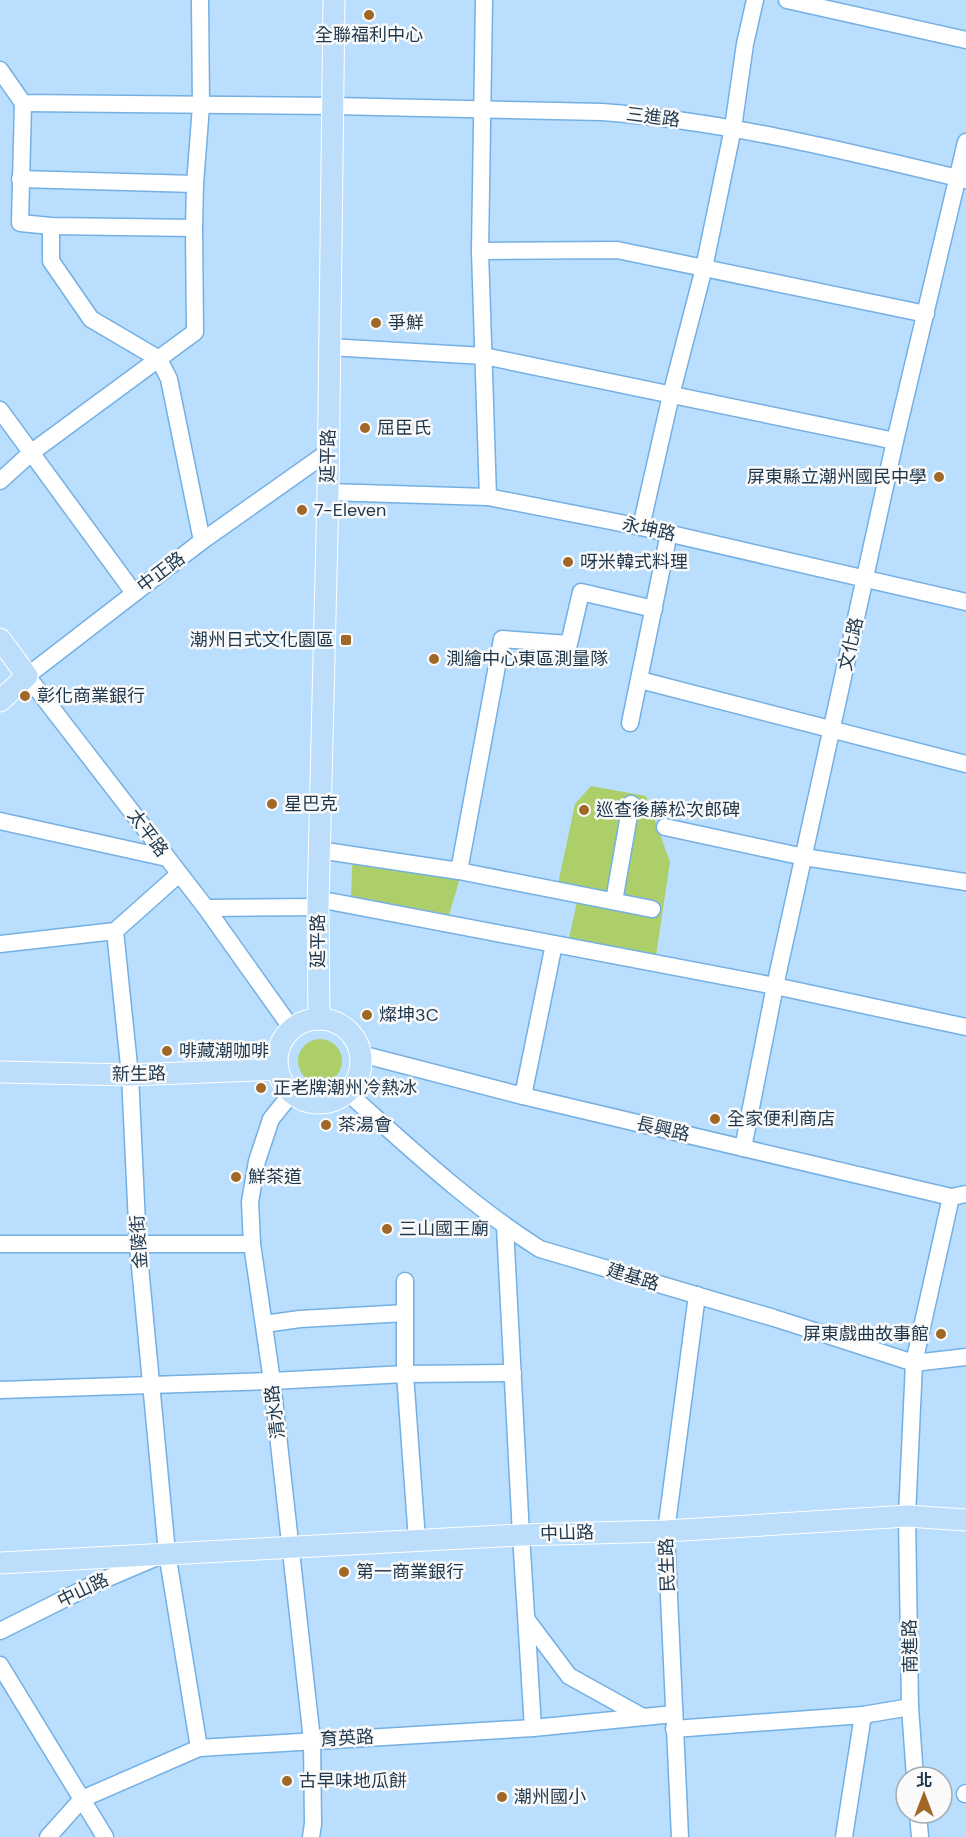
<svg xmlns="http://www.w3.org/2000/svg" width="966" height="1837" viewBox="0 0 966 1837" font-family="'DM Sans','Noto Sans TC',sans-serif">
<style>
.green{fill:#accf6a}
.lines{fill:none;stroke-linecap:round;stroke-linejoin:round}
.minor-casing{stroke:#74b0e3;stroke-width:19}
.major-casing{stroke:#fff;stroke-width:23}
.minor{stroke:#fff;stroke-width:16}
.major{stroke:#bddefa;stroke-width:21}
.poi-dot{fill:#a16726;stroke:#fafafa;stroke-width:2}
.labels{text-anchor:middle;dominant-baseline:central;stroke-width:5;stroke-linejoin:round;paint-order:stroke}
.poi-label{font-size:18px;fill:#1e374c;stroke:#fafafa;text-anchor:start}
.street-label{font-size:18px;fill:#1e374c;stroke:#fafafa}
</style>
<rect width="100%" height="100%" fill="#badefe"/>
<g class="green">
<polygon points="591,786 646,796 670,862 656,956 569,938 577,902 460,878 449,915 351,896 353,847 558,884 575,804"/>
<circle cx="320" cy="1061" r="22"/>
</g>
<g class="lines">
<g class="minor-casing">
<g id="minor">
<polyline points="484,0 480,251 488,497"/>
<polyline points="787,0 966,40"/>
<path d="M0,70L23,103L334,106L602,112C725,121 846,151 966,180"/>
<polyline points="23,103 20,223 51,226 194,228"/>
<polyline points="20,179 195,184"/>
<polyline points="51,226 51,261 91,319 159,359 169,379 202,541"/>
<polyline points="480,251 617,250 926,314"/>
<polyline points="329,347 484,356 895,441"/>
<polyline points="0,410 134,593"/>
<polyline points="0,481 32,452 195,332 194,228 195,184 201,106 200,0"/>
<polyline points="328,492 488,497 641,527 966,602"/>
<polyline points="641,527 671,395 704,268 733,128 745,44 755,0"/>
<polyline points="640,680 966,764"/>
<polyline points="630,723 669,533"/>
<polyline points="0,821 167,858"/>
<polyline points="665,827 804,857 966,882"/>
<polyline points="319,850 459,871 502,639 569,644 581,592 654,609"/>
<polyline points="459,871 652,909"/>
<polyline points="318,899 775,986 966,1027"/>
<polyline points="614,901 631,804"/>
<polyline points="206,908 318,907"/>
<polyline points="115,931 130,1075 138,1245 167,1553 199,1748"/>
<polyline points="0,944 115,931 179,874"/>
<polyline points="292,1029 206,908 27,676 202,541 328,452"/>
<polyline points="361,1054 523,1096 951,1197 966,1194"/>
<polyline points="292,1093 271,1119 257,1161 250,1202 252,1244 272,1381 312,1740 313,1824 311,1837"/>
<path d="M348,1093C409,1147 470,1205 540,1249L774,1318L914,1363L966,1357"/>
<polyline points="523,1096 554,944"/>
<polyline points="743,1148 775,986 895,441 966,142"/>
<polyline points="505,1227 521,1535 533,1728"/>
<polyline points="0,1244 252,1244"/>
<polyline points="405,1281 405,1374 417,1540"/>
<polyline points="264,1324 300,1319 405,1313"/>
<polyline points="0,1390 272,1381 405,1374 513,1373"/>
<polyline points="527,1620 569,1676 643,1717"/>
<polyline points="0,1631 94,1584 155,1558"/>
<polyline points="0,1665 105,1837"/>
<polyline points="674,1729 863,1715 910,1707"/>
<polyline points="915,1777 910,1707 907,1516 914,1363 951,1197"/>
<polyline points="965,1794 966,1793"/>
<polyline points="918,1813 920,1837"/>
<polyline points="48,1837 82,1799 199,1748 533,1728 674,1714"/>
<polyline points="680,1837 666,1531 697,1295"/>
<polyline points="844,1837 863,1715"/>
</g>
</g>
<g class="major-casing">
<g id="major">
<polyline points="0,639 27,676 0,701"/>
<polyline points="319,1019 318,907 328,492 334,0"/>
<circle cx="319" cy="1061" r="42"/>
<polyline points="0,1072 130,1075 278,1069"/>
<polyline points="0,1563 521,1535 666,1531 907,1516 966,1520"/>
</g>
</g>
<use href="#minor" class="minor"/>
<use href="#major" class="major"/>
</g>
<g class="poi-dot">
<circle cx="369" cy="15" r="6"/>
<circle cx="376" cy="323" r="6"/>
<circle cx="365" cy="428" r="6"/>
<circle cx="939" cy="477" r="6"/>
<circle cx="302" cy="510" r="6"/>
<circle cx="568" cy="562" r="6"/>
<rect x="340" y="634" width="12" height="12" rx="3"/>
<circle cx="434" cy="659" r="6"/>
<circle cx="25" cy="696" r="6"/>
<circle cx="272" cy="804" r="6"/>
<circle cx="584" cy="810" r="6"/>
<circle cx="367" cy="1015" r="6"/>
<circle cx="167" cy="1051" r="6"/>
<circle cx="261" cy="1088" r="6"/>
<circle cx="715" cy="1119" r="6"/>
<circle cx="326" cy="1125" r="6"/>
<circle cx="236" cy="1177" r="6"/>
<circle cx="387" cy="1229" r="6"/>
<circle cx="941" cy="1334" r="6"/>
<circle cx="344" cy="1572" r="6"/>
<circle cx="287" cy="1781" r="6"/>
<circle cx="502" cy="1797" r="6"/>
</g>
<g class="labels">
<g class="poi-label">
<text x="369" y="35" text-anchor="middle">全聯福利中心</text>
<text x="388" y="323">爭鮮</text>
<text x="377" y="428">屈臣氏</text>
<text x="927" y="477" text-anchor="end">屏東縣立潮州國民中學</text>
<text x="314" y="510">7-Eleven</text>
<text x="580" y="562">呀米韓式料理</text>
<text x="334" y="640" text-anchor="end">潮州日式文化園區</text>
<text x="446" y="659">測繪中心東區測量隊</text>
<text x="37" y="696">彰化商業銀行</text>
<text x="284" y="804">星巴克</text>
<text x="596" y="810">巡查後藤松次郎碑</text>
<text x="379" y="1015">燦坤3C</text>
<text x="179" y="1051">啡藏潮咖啡</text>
<text x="273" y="1088">正老牌潮州冷熱冰</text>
<text x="727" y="1119">全家便利商店</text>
<text x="338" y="1125">茶湯會</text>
<text x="248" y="1177">鮮茶道</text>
<text x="399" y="1229">三山國王廟</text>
<text x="929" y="1334" text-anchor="end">屏東戲曲故事館</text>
<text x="356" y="1572">第一商業銀行</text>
<text x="299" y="1781">古早味地瓜餅</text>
<text x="514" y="1797">潮州國小</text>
</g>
<g class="street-label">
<text transform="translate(653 117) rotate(7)">三進路</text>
<text transform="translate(328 456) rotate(-89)">延平路</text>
<text transform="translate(649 529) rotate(12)">永坤路</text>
<text transform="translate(161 572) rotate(-37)">中正路</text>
<text transform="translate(851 644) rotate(-77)">文化路</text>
<text transform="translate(148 833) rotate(53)">太平路</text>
<text transform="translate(318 941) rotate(-90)">延平路</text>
<text transform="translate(139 1074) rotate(-1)">新生路</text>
<text transform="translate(663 1129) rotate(13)">長興路</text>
<text transform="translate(139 1242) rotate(-94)">金陵街</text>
<text transform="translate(633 1277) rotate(17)">建基路</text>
<text transform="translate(275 1412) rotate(-97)">清水路</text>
<text transform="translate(567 1533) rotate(-2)">中山路</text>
<text transform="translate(667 1565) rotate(-92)">民生路</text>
<text transform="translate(83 1590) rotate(-26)">中山路</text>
<text transform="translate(910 1646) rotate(-91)">南進路</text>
<text transform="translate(347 1738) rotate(-3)">育英路</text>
</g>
</g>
<g transform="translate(924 1795)"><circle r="28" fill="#fafafa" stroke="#a2acb4" stroke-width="1.5"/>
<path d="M0-4.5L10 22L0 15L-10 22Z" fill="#a16726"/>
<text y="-9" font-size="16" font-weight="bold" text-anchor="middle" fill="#1e374c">北</text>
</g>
</svg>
